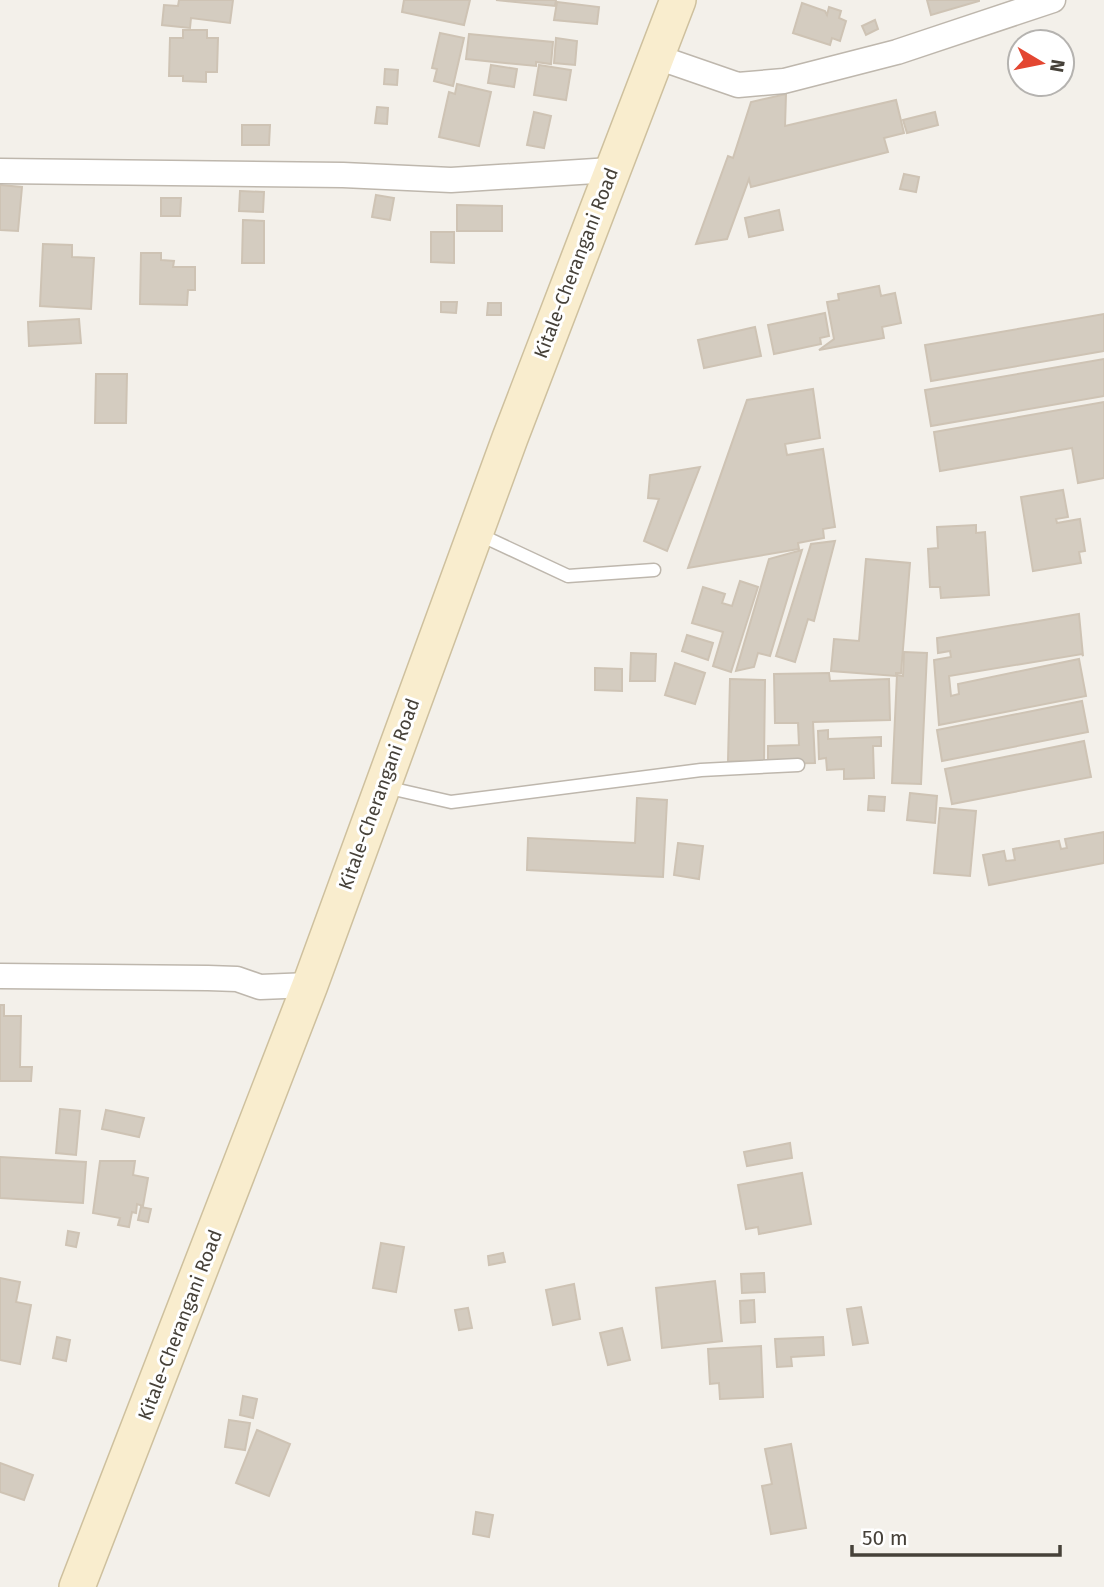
<svg xmlns="http://www.w3.org/2000/svg" width="1104" height="1587" viewBox="0 0 1104 1587" font-family="'Fira Sans',sans-serif">
<style>
.building{fill:#d4ccc0;stroke:#cec3b4;stroke-width:2}
.lines{fill:none;stroke-linecap:round;stroke-linejoin:round}
.lane-casing{stroke:#beb7ad;stroke-width:15}
.street-casing{stroke:#beb7ad;stroke-width:27}
.secondary-casing{stroke:#cec09e;stroke-width:38}
.lane{stroke:#fff;stroke-width:12}
.street{stroke:#fff;stroke-width:24}
.secondary{stroke:#f9edce;stroke-width:35}
.labels{text-anchor:middle;dominant-baseline:central;stroke-width:6;stroke-linejoin:round;paint-order:stroke}
.street-label{font-size:19px;fill:#464139;stroke:#fff}
</style>
<rect width="100%" height="100%" fill="#f3f0ea"/>
<g class="building">
<polygon points="179,0 233,0 230,23 191,18 190,28 162,25 164,5 178,6"/>
<polygon points="404,0 470,0 464,25 402,12"/>
<polygon points="496,0 556,0 555,6"/>
<polygon points="927,0 979,0 979,1 931,15"/>
<polygon points="557,2 599,7 597,24 554,20"/>
<polygon points="802,3 825,11 827,15 829,7 841,11 839,18 846,21 840,41 832,38 830,45 793,33"/>
<polygon points="875,20 878,29 866,35 862,26"/>
<polygon points="183,30 207,30 207,38 218,38 217,72 206,72 206,82 183,81 183,76 169,76 170,38 183,38"/>
<polygon points="440,33 464,38 453,86 434,81 437,69 432,68"/>
<polygon points="469,34 553,42 551,64 536,62 536,66 466,59"/>
<polygon points="556,38 577,41 575,65 554,63"/>
<polygon points="491,65 517,69 514,87 488,83"/>
<polygon points="539,65 571,70 566,100 534,95"/>
<polygon points="385,69 398,70 397,85 384,84"/>
<polygon points="457,84 491,92 479,146 439,137 449,92 455,94"/>
<polygon points="786,94 785,126 896,100 904,133 884,138 888,152 751,187 749,179 727,239 696,244 728,156 733,158 751,102"/>
<polygon points="377,107 388,108 387,124 375,123"/>
<polygon points="534,112 551,116 544,148 527,145"/>
<polygon points="935,112 938,125 907,133 903,120"/>
<polygon points="242,125 270,125 269,145 242,145"/>
<polygon points="904,174 919,177 916,192 900,189"/>
<polygon points="0,185 22,187 18,231 0,230"/>
<polygon points="240,191 264,192 263,212 239,211"/>
<polygon points="376,195 394,198 390,220 372,217"/>
<polygon points="161,198 181,198 180,216 161,216"/>
<polygon points="457,205 502,206 502,231 457,231"/>
<polygon points="779,210 783,230 749,237 745,218"/>
<polygon points="243,220 264,221 264,263 242,263"/>
<polygon points="431,232 454,232 454,263 431,262"/>
<polygon points="43,244 72,245 72,257 94,258 91,309 40,306"/>
<polygon points="141,253 161,253 161,260 174,261 173,267 195,267 195,290 188,290 187,305 140,304"/>
<polygon points="879,286 881,296 895,293 901,323 882,327 884,338 819,350 834,339 827,302 839,300 838,294"/>
<polygon points="441,302 457,302 456,313 441,312"/>
<polygon points="488,303 501,303 501,315 487,315"/>
<polygon points="825,313 829,336 820,338 821,344 774,354 768,325"/>
<polygon points="1104,314 1104,351 931,381 925,345"/>
<polygon points="79,319 81,343 29,346 28,322"/>
<polygon points="755,327 761,356 704,368 698,340"/>
<polygon points="1104,359 1104,396 931,426 925,390"/>
<polygon points="96,374 127,374 126,423 95,423"/>
<polygon points="813,389 820,438 785,444 787,455 823,449 835,527 823,529 824,538 798,543 799,549 688,568 747,400"/>
<polygon points="1104,402 1104,478 1078,483 1072,448 940,471 934,432"/>
<polygon points="700,467 667,551 644,541 659,499 648,498 650,475"/>
<polygon points="1063,490 1068,517 1056,519 1057,523 1080,519 1085,551 1079,552 1081,563 1033,571 1021,497"/>
<polygon points="976,525 976,533 985,532 989,595 941,598 940,587 930,587 928,549 938,548 937,527"/>
<polygon points="835,541 814,621 808,619 795,662 776,656 811,544"/>
<polygon points="802,550 770,656 758,653 754,667 736,671 769,559"/>
<polygon points="866,559 910,563 901,673 896,673 896,676 831,671 834,639 859,641"/>
<polygon points="740,581 758,587 731,672 713,666 723,632 692,623 703,587 725,594 722,603 732,606"/>
<polygon points="1079,614 1083,656 1082,654 949,676 951,696 959,694 958,684 1079,659 1086,696 939,725 934,660 951,657 950,651 938,653 937,638"/>
<polygon points="687,635 713,643 708,660 682,651"/>
<polygon points="904,652 927,653 921,784 892,783 897,675 903,676"/>
<polygon points="631,653 656,654 655,681 630,681"/>
<polygon points="675,663 705,673 695,704 665,695"/>
<polygon points="595,668 622,669 622,691 595,690"/>
<polygon points="829,673 830,681 889,679 890,720 813,722 815,763 768,764 768,746 799,745 798,723 775,723 774,674"/>
<polygon points="730,679 765,680 764,762 728,761"/>
<polygon points="1082,701 1088,732 942,761 937,730"/>
<polygon points="828,730 828,739 881,737 881,746 873,746 874,778 844,779 844,769 827,770 826,758 819,759 818,731"/>
<polygon points="1084,741 1091,777 952,804 945,769"/>
<polygon points="910,793 937,796 935,823 907,820"/>
<polygon points="869,796 885,797 884,811 868,810"/>
<polygon points="637,798 667,800 663,877 527,870 528,838 635,843"/>
<polygon points="940,808 976,811 970,876 934,873"/>
<polygon points="1104,832 1104,863 989,885 983,855 1004,851 1006,861 1015,860 1013,849 1059,841 1061,849 1067,848 1065,839"/>
<polygon points="678,843 703,846 699,879 674,875"/>
<polygon points="0,1005 4,1005 4,1016 21,1016 20,1067 32,1067 31,1081 0,1081"/>
<polygon points="60,1109 80,1111 76,1155 56,1153"/>
<polygon points="106,1110 144,1118 139,1137 102,1129"/>
<polygon points="790,1143 792,1158 747,1166 744,1152"/>
<polygon points="0,1157 86,1162 83,1203 0,1198"/>
<polygon points="100,1161 135,1161 133,1175 148,1178 143,1206 137,1204 136,1213 132,1212 129,1227 118,1225 120,1218 93,1213"/>
<polygon points="802,1173 811,1224 759,1234 758,1227 746,1229 738,1185"/>
<polygon points="141,1207 151,1209 148,1222 138,1220"/>
<polygon points="68,1231 79,1233 76,1247 66,1245"/>
<polygon points="381,1243 404,1247 396,1292 373,1288"/>
<polygon points="503,1253 505,1262 489,1265 488,1256"/>
<polygon points="764,1273 765,1292 742,1293 741,1274"/>
<polygon points="0,1278 20,1282 16,1302 31,1305 20,1364 0,1360"/>
<polygon points="715,1281 722,1341 662,1348 656,1288"/>
<polygon points="574,1284 580,1319 553,1325 546,1290"/>
<polygon points="754,1300 755,1322 741,1323 740,1301"/>
<polygon points="861,1307 868,1343 853,1345 847,1309"/>
<polygon points="468,1308 472,1328 459,1330 455,1310"/>
<polygon points="622,1328 630,1360 608,1365 600,1333"/>
<polygon points="57,1337 70,1340 66,1361 53,1358"/>
<polygon points="823,1337 824,1355 791,1357 792,1366 777,1367 775,1339"/>
<polygon points="761,1346 763,1397 720,1399 719,1383 710,1384 708,1349"/>
<polygon points="243,1396 257,1399 253,1418 240,1415"/>
<polygon points="229,1420 250,1423 245,1450 225,1447"/>
<polygon points="257,1430 290,1444 269,1496 236,1483"/>
<polygon points="791,1444 806,1528 771,1534 762,1486 772,1484 765,1449"/>
<polygon points="0,1463 33,1475 24,1500 0,1492"/>
<polygon points="476,1512 493,1515 489,1537 473,1534"/>
</g>
<g class="lines">
<g class="lane-casing">
<g id="lane">
<polyline points="476,533 568,576 654,570"/>
<polyline points="385,787 451,802 701,770 798,765"/>
</g>
</g>
<g class="street-casing">
<g id="street">
<polyline points="657,57 738,85 784,81 897,52 1053,0"/>
<polyline points="0,171 343,175 451,180 611,170"/>
<polyline points="0,976 208,978 237,979 260,987 310,985"/>
</g>
</g>
<g class="secondary-casing">
<polyline id="secondary" points="77,1587 310,985 510,438 678,0"/>
</g>
<use href="#lane" class="lane"/>
<use href="#street" class="street"/>
<use href="#secondary" class="secondary"/>
</g>
<g class="labels">
<g class="street-label">
<text transform="translate(576 263) rotate(-69)">Kitale-Cherangani Road</text>
<text transform="translate(379 794) rotate(-70)">Kitale-Cherangani Road</text>
<text transform="translate(180 1325) rotate(-69)">Kitale-Cherangani Road</text>
</g>
</g>
<g transform="translate(1041 63) rotate(100)"><circle r="33" fill="#ffffff" stroke="#b5b3b0" stroke-width="2"/>
<path d="M0-5L12 26L0 18L-12 26Z" fill="#e34631"/>
<text y="-10" font-size="19" font-weight="bold" text-anchor="middle" fill="#464139">N</text>
</g>
<path d="M852 1545v10h208v-10" fill="none" stroke="#464139" stroke-width="3.5"/>
<text x="862" y="1545" font-size="21" fill="#464139" stroke="#ffffff" stroke-width="5" paint-order="stroke">50 m</text>
</svg>
